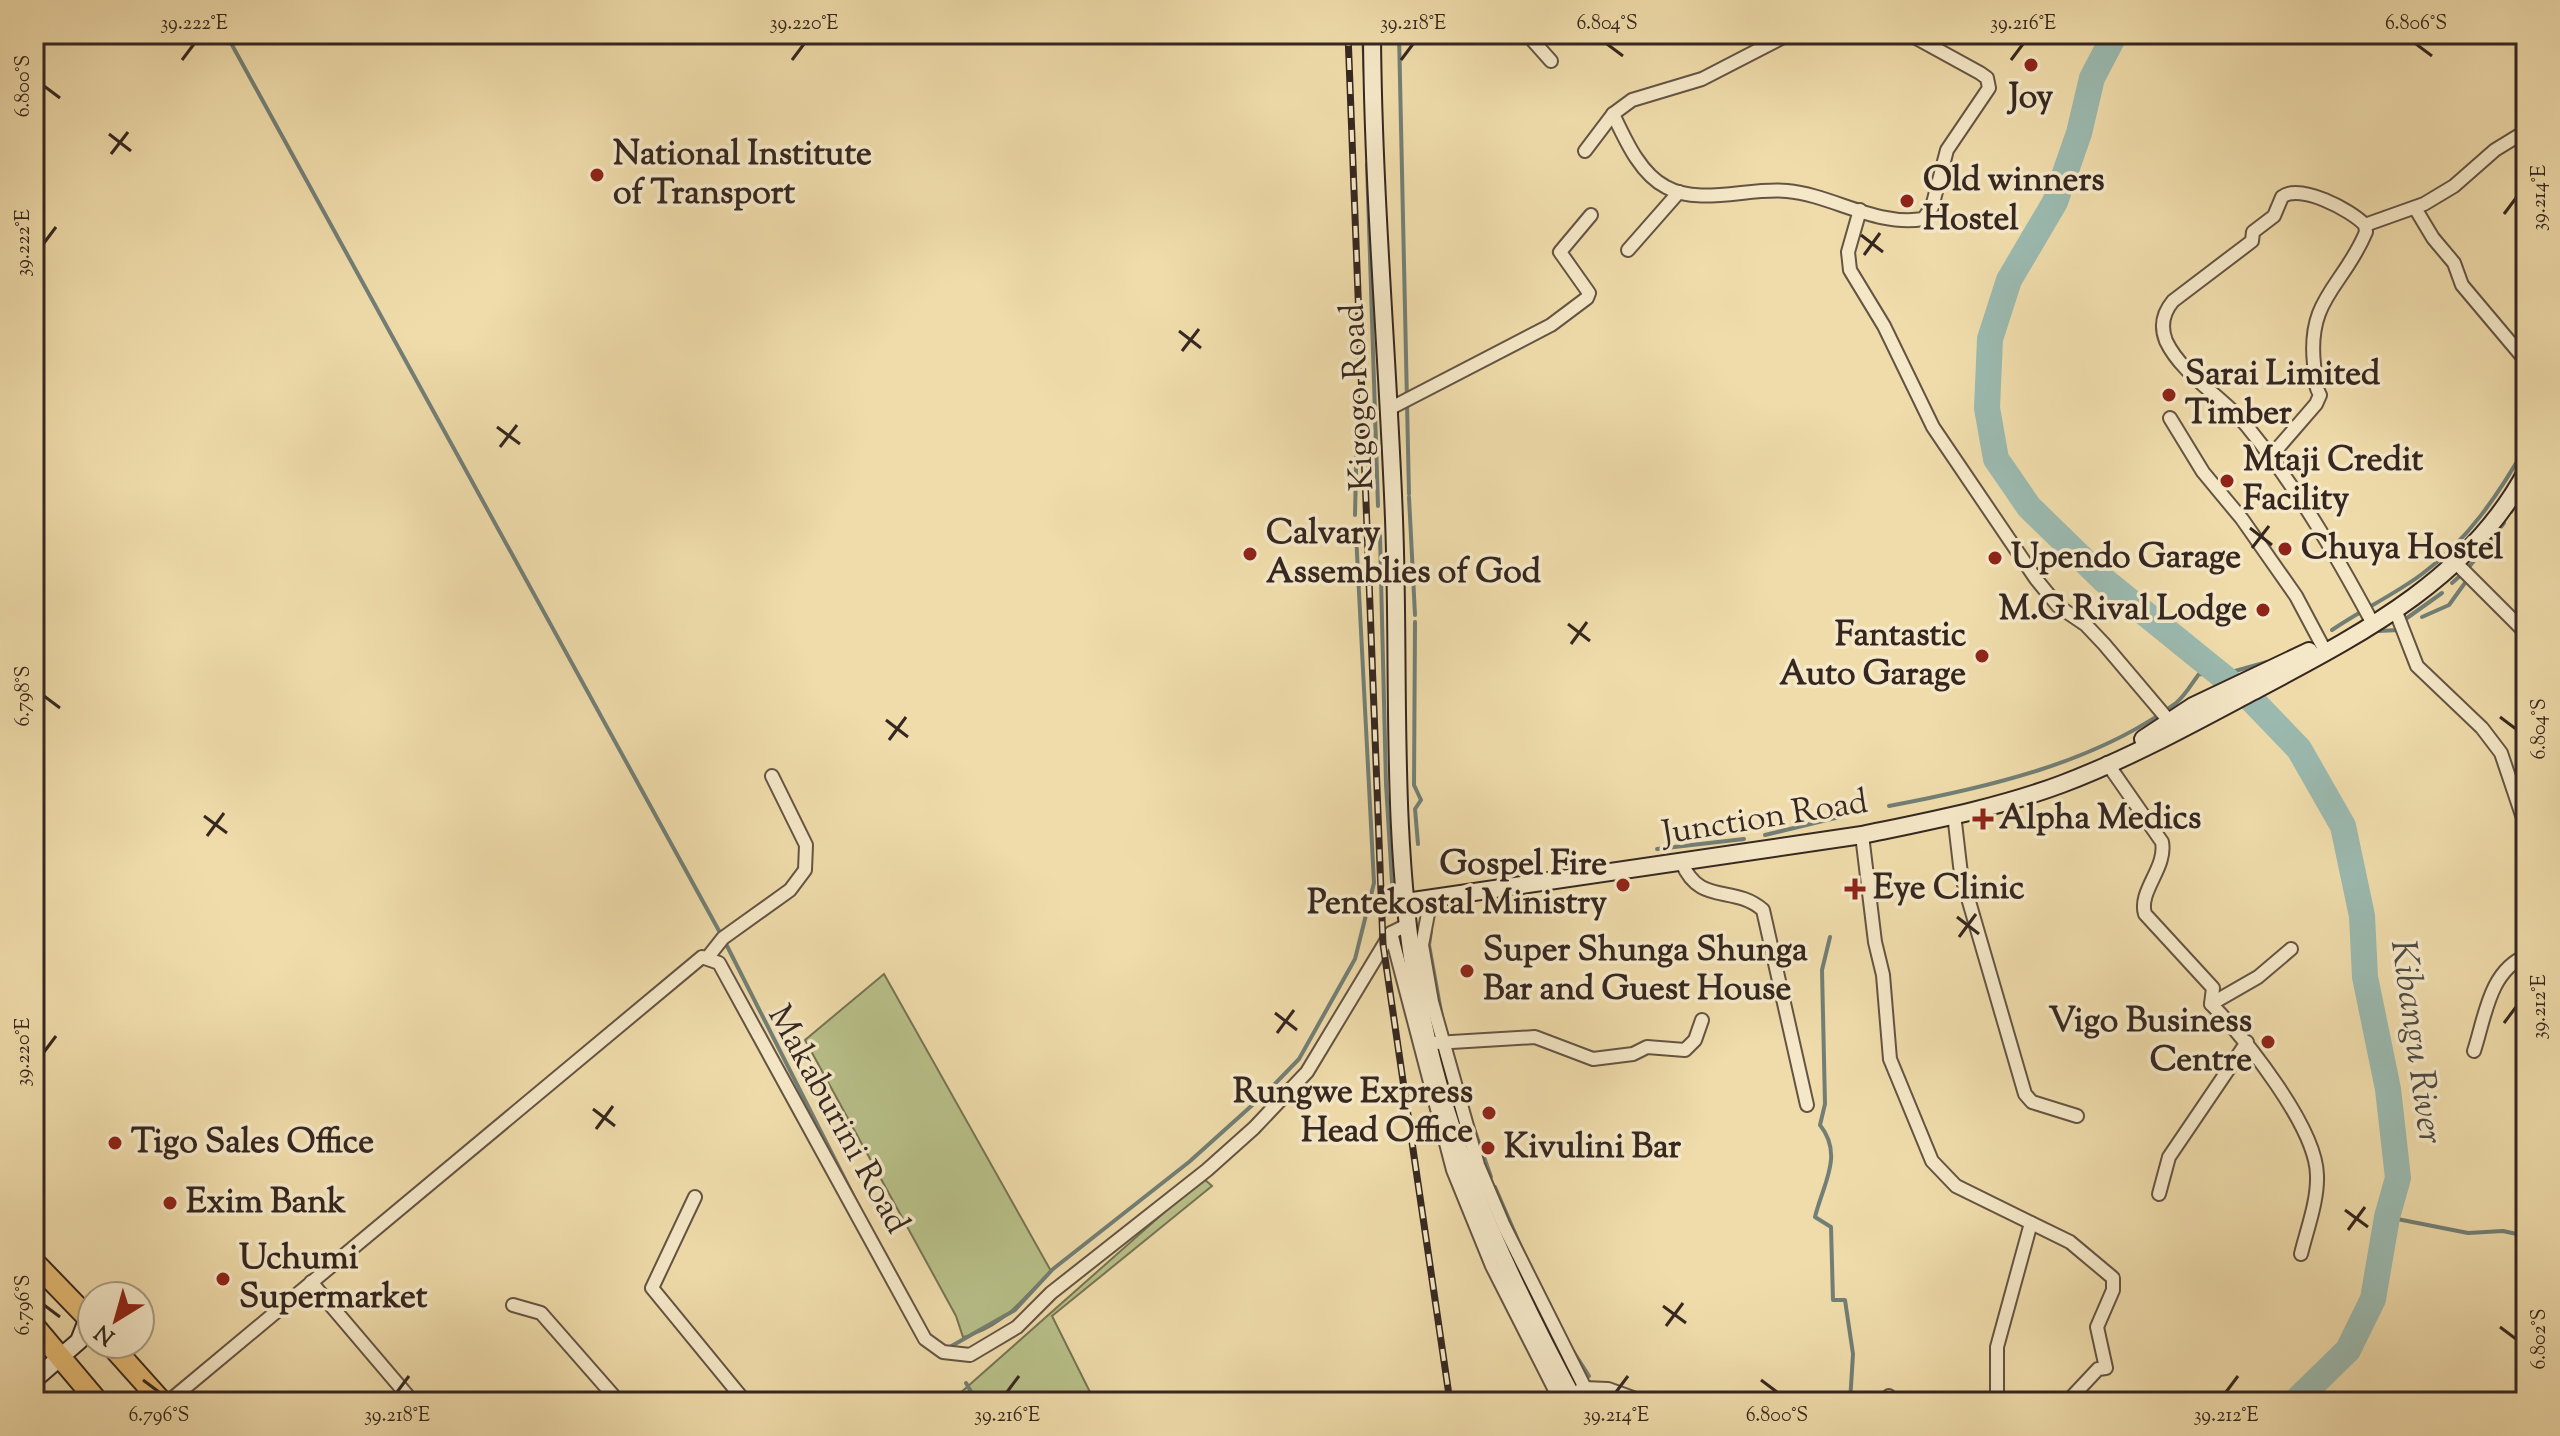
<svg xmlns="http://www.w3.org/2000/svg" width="2560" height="1436" viewBox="0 0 2560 1436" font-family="'Sorts Mill Goudy',serif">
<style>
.green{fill:#b8c089;stroke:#767454;stroke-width:2}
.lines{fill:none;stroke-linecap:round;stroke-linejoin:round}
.stream{stroke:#727f76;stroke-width:4}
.river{stroke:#9bbab0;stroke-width:26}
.minor-casing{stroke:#645443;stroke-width:16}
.secondary-casing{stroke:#352720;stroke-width:20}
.trunk-casing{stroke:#352720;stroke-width:24}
.minor{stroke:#f5e8c8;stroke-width:12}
.secondary{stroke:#f5e8c8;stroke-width:16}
.trunk{stroke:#e8be76;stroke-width:20}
.rail-casing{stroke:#352720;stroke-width:7}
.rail{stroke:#f5e8c8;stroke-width:4;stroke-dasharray:12;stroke-linecap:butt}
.ticks{fill:none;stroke:#352720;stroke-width:3}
.poi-dot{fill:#8f2418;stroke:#f5e8c8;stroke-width:3}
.labels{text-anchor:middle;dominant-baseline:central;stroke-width:7;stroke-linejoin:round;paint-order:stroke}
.poi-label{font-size:34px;font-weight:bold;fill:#352720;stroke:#f5e8c8;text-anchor:start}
.street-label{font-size:34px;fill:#352720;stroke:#f5e8c8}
.water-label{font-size:36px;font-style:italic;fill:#4e4c44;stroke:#f5e8c8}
.neatline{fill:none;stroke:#352720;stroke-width:3}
.ticks-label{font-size:20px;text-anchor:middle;fill:#352720}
</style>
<rect width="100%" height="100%" fill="#f0dcab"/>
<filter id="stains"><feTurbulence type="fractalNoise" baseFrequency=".0025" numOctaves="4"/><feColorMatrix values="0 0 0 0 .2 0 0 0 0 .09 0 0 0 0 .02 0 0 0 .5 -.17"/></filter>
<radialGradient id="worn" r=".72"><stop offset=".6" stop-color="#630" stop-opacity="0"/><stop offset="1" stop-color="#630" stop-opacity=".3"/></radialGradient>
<g class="green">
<path d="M884,974L1051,1271C1023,1297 1003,1329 963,1337L956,1316L805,1040Z"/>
<polygon points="1203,1178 1212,1186 1052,1316 1095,1402 950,1402"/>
</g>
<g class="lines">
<g class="stream">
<polyline points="226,34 723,938 859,1207"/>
<polyline points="1363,34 1365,76"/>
<polyline points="1399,34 1409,494"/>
<polyline points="1367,164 1378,506"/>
<polyline points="1409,497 1415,615"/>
<polyline points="2511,512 2517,501"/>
<polyline points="1355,515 1357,427"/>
<polyline points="1380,536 1386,784 1393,899"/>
<polyline points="2469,567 2504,523"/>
<polyline points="2452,583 2461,575"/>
<polyline points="2422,617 2449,605 2467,580"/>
<polyline points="2407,618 2442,593"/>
<polyline points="1415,622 1414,785 1421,800 1415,809 1418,844"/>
<path d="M2332,630C2361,610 2394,595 2422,574C2467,541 2499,494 2526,446"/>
<polyline points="2378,631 2399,630"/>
<path d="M1889,806C1985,788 2096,763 2176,703C2185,696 2192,683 2199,674L2221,675L2267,662"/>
<polyline points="1765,835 1868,810"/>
<polyline points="1657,849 1744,839"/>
<polyline points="1431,931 1429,945 1442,1017"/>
<path d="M1830,937L1822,970L1825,1104L1820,1125C1844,1155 1823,1184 1815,1217L1831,1227L1833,1300H1845L1853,1354L1850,1402"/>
<polyline points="1473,1126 1491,1177"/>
<polyline points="1495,1187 1524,1254"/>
<polyline points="2387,1217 2468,1233 2503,1231 2526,1236"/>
<polyline points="948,1348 1015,1310 1053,1269 1189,1162 1268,1091 1299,1059 1355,959 1374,883 1356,534"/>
<polyline points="1573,1351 1589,1376"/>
<polyline points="966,1383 977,1402"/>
<polyline points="1598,1393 1603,1402"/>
</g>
<polyline class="river" points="2115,34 2092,78 2079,133 2055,202 2009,280 1990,339 1987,408 1996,459 2029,507 2105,581 2252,700 2299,749 2343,826 2362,916 2365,977 2388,1089 2398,1178 2387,1217 2373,1299 2348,1350 2295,1402"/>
<g class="minor-casing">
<g id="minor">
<polyline points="1527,34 1551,61"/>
<path d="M1613,114C1625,139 1640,174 1666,187C1699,206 1750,187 1787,191C1832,195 1877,227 1923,219L1932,207L1947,150L1989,88L1987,78L1980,73L1909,34"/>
<polyline points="1585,151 1613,114 1632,100 1702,79 1789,34"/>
<polyline points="2415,208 2433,238 2454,263 2462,285 2526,361"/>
<polyline points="1860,210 1848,252 1850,270 1884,326 1933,427 2036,579 2058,606 2086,625 2104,644 2170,722"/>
<polyline points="2365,225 2424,204 2454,186 2495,150 2526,131"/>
<polyline points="1628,250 1679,192"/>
<polyline points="1389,409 1551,325 1587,298 1589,293 1560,252 1591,215"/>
<polyline points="2170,418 2203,472 2242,519 2296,596 2322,645"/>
<path d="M2271,456L2316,404L2320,395C2314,385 2315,376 2314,364C2307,298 2343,287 2366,232L2365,225C2351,210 2300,183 2282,197L2274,216L2253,232L2252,241L2173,301C2163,313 2160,326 2166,341C2182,375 2223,397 2246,425C2296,486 2335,553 2372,622"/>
<polyline points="2456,563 2526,633"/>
<polyline points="2396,612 2417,666 2482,728 2501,753 2526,827"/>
<path d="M2107,763L2162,842C2167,868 2138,891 2145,914L2213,988L2211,1004C2245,1038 2316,1127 2317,1175C2318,1201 2307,1229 2301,1254"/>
<polyline points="1954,814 1961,874 2025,1094 2032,1102 2077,1116"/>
<polyline points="1862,835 1875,942 1883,975 1890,1059 1932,1161 1956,1186 2070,1242 2113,1278 2113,1290 2097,1327 2106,1368 2098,1369 2067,1402"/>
<path d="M1682,863C1700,906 1733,884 1763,910L1807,1105"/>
<polyline points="1431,898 1422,945 1432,1002 1478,1165 1504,1226 1592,1402"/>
<polyline points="1391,933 1453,1170 1492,1266 1561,1402"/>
<polyline points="708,957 723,938 790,890 805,870 806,845 772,776"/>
<polyline points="2211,1004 2258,977 2291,949"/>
<polyline points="1435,1043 1535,1037 1593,1059 1633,1054 1647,1047 1685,1050 1695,1040 1702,1020"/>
<path d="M2474,1051C2485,1018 2489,971 2526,956"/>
<polyline points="2159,1194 2169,1157 2247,1042"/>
<polyline points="695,1197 652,1288 743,1399 739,1402"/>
<polyline points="311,1282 413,1402"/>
<polyline points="513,1305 541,1313 619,1402"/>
<polyline points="1579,1391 1584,1388 1608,1389 1644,1402"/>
<polyline points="168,1402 702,957 719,963 925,1339 943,1352 970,1355 1017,1327 1051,1293 1207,1170 1254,1128 1307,1072 1391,933 1409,924"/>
<polyline points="1887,1402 1889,1396"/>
<polyline points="1997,1402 1997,1347 2031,1223"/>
</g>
</g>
<g class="secondary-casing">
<g id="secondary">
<path d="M1372,34C1373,196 1388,358 1394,519C1400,673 1390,830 1416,983C1440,1133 1504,1269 1575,1402"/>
<polyline points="2143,739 2193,706 2309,651"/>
<path d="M1406,902L1862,835C1929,821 1998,808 2062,784C2128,759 2190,725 2252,692C2357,636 2468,581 2526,472"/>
<polyline points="34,1380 79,1341 88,1318"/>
</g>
</g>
<g class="trunk-casing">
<g id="trunk">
<polyline points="34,1262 92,1322"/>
<polyline points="34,1326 98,1402"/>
<polyline points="110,1344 162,1402"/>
</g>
</g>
<use href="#minor" class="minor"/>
<use href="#secondary" class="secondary"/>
<use href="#trunk" class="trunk"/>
<g class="rail-casing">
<polyline id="rail" points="1348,34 1383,944 1450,1402"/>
</g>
<use href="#rail" class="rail"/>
</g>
<path class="ticks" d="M1607,44L1623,56M2416,44L2432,56M182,60L194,44M792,60L804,44M1401,60L1413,44M2011,60L2023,44M44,86L60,98M109,134L131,151M111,154L128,132M2504,214L2516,198M1861,235L1883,252M44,243L56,227M1864,255L1880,233M1179,331L1201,348M1182,351L1199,329M497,427L520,444M500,447L517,425M2250,528L2272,545M2252,548L2269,526M1568,624L1590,641M1571,644L1587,622M44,696L60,708M2500,717L2516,729M886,720L908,737M889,740L906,717M204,816L227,833M207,836L224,813M1957,917L1979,934M1959,937L1976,914M1275,1013L1297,1030M2504,1023L2516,1007M1277,1033L1294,1010M44,1052L56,1036M593,1109L615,1126M596,1129L613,1106M2345,1210L2368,1227M2348,1230L2365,1207M44,1305L60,1317M1663,1306L1686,1323M1666,1326L1683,1303M2500,1327L2516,1339M143,1380L159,1392M1761,1380L1777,1392M397,1392L409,1376M1007,1392L1019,1376M1616,1392L1628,1376M2226,1392L2238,1376"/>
<g class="poi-dot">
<circle cx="2031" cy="65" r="8"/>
<circle cx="597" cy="175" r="8"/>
<circle cx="1907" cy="201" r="8"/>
<circle cx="2169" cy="395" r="8"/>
<circle cx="2227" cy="481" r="8"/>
<circle cx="2285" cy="549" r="8"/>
<circle cx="1250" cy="554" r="8"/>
<circle cx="1995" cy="558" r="8"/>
<circle cx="2263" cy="610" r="8"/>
<circle cx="1982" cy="656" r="8"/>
<path d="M1979 807h8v8h8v8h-8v8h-8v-8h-8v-8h8z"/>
<circle cx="1623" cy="885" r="8"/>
<path d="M1851 877h8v8h8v8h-8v8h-8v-8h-8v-8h8z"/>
<circle cx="1467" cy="971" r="8"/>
<circle cx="2268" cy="1042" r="8"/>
<circle cx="1489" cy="1113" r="8"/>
<circle cx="115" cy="1143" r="8"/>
<circle cx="1488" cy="1148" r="8"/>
<circle cx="170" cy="1203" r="8"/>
<circle cx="223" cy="1279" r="8"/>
</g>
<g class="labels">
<g class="poi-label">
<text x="2031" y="98" text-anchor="middle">Joy</text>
<text x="613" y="155">National Institute<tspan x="613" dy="39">of Transport</tspan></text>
<text x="1923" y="181">Old winners<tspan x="1923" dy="39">Hostel</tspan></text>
<text x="2185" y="375">Sarai Limited<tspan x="2185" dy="39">Timber</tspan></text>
<text x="2243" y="461">Mtaji Credit<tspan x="2243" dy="39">Facility</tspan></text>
<text x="1266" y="534">Calvary<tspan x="1266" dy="39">Assemblies of God</tspan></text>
<text x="2301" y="549">Chuya Hostel</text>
<text x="2011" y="558">Upendo Garage</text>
<text x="2247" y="610" text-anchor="end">M.G Rival Lodge</text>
<text x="1966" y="636" text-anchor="end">Fantastic<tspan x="1966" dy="39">Auto Garage</tspan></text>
<text x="1999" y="819">Alpha Medics</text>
<text x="1607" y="865" text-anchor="end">Gospel Fire<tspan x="1607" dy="39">Pentekostal Ministry</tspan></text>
<text x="1873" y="889">Eye Clinic</text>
<text x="1483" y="951">Super Shunga Shunga<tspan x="1483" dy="39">Bar and Guest House</tspan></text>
<text x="2252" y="1022" text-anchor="end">Vigo Business<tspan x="2252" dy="39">Centre</tspan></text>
<text x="1473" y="1093" text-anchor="end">Rungwe Express<tspan x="1473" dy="39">Head Office</tspan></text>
<text x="131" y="1143">Tigo Sales Office</text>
<text x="1504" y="1148">Kivulini Bar</text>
<text x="186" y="1203">Exim Bank</text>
<text x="239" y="1259">Uchumi<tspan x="239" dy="39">Supermarket</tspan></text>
</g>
<g class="street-label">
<text transform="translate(1359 397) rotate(-93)">Kigogo Road</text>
<text transform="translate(1765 819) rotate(-9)">Junction Road</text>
<text transform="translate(837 1120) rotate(61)">Makaburini Road</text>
</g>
<g class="water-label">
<text transform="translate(2415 1042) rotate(82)">Kibangu River</text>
</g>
</g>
<rect width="2560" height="1436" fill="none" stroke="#f0dcab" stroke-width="88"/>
<g transform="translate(116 1320) rotate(217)"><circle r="38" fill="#f5e8c8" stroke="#a89b85" stroke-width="2"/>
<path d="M0-6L14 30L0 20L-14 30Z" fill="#8f2418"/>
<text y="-12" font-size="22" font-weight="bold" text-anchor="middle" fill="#352720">N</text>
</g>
<rect x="44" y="44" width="2472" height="1348" class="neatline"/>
<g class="ticks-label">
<text x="194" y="29">39.222°E</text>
<text x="804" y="29">39.220°E</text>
<text x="1413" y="29">39.218°E</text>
<text x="1607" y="29">6.804°S</text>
<text x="2023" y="29">39.216°E</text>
<text x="2416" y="29">6.806°S</text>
<text transform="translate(22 86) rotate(-90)" y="7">6.800°S</text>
<text transform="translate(2538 198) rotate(-90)" y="7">39.214°E</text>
<text transform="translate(22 243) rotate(-90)" y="7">39.222°E</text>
<text transform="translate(22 696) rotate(-90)" y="7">6.798°S</text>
<text transform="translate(2538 729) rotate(-90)" y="7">6.804°S</text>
<text transform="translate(2538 1007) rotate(-90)" y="7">39.212°E</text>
<text transform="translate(22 1052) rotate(-90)" y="7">39.220°E</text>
<text transform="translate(22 1305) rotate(-90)" y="7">6.796°S</text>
<text transform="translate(2538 1339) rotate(-90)" y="7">6.802°S</text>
<text x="159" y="1421">6.796°S</text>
<text x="397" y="1421">39.218°E</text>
<text x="1007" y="1421">39.216°E</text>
<text x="1616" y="1421">39.214°E</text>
<text x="1777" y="1421">6.800°S</text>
<text x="2226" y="1421">39.212°E</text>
</g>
<rect width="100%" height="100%" filter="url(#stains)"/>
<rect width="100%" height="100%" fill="url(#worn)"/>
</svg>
